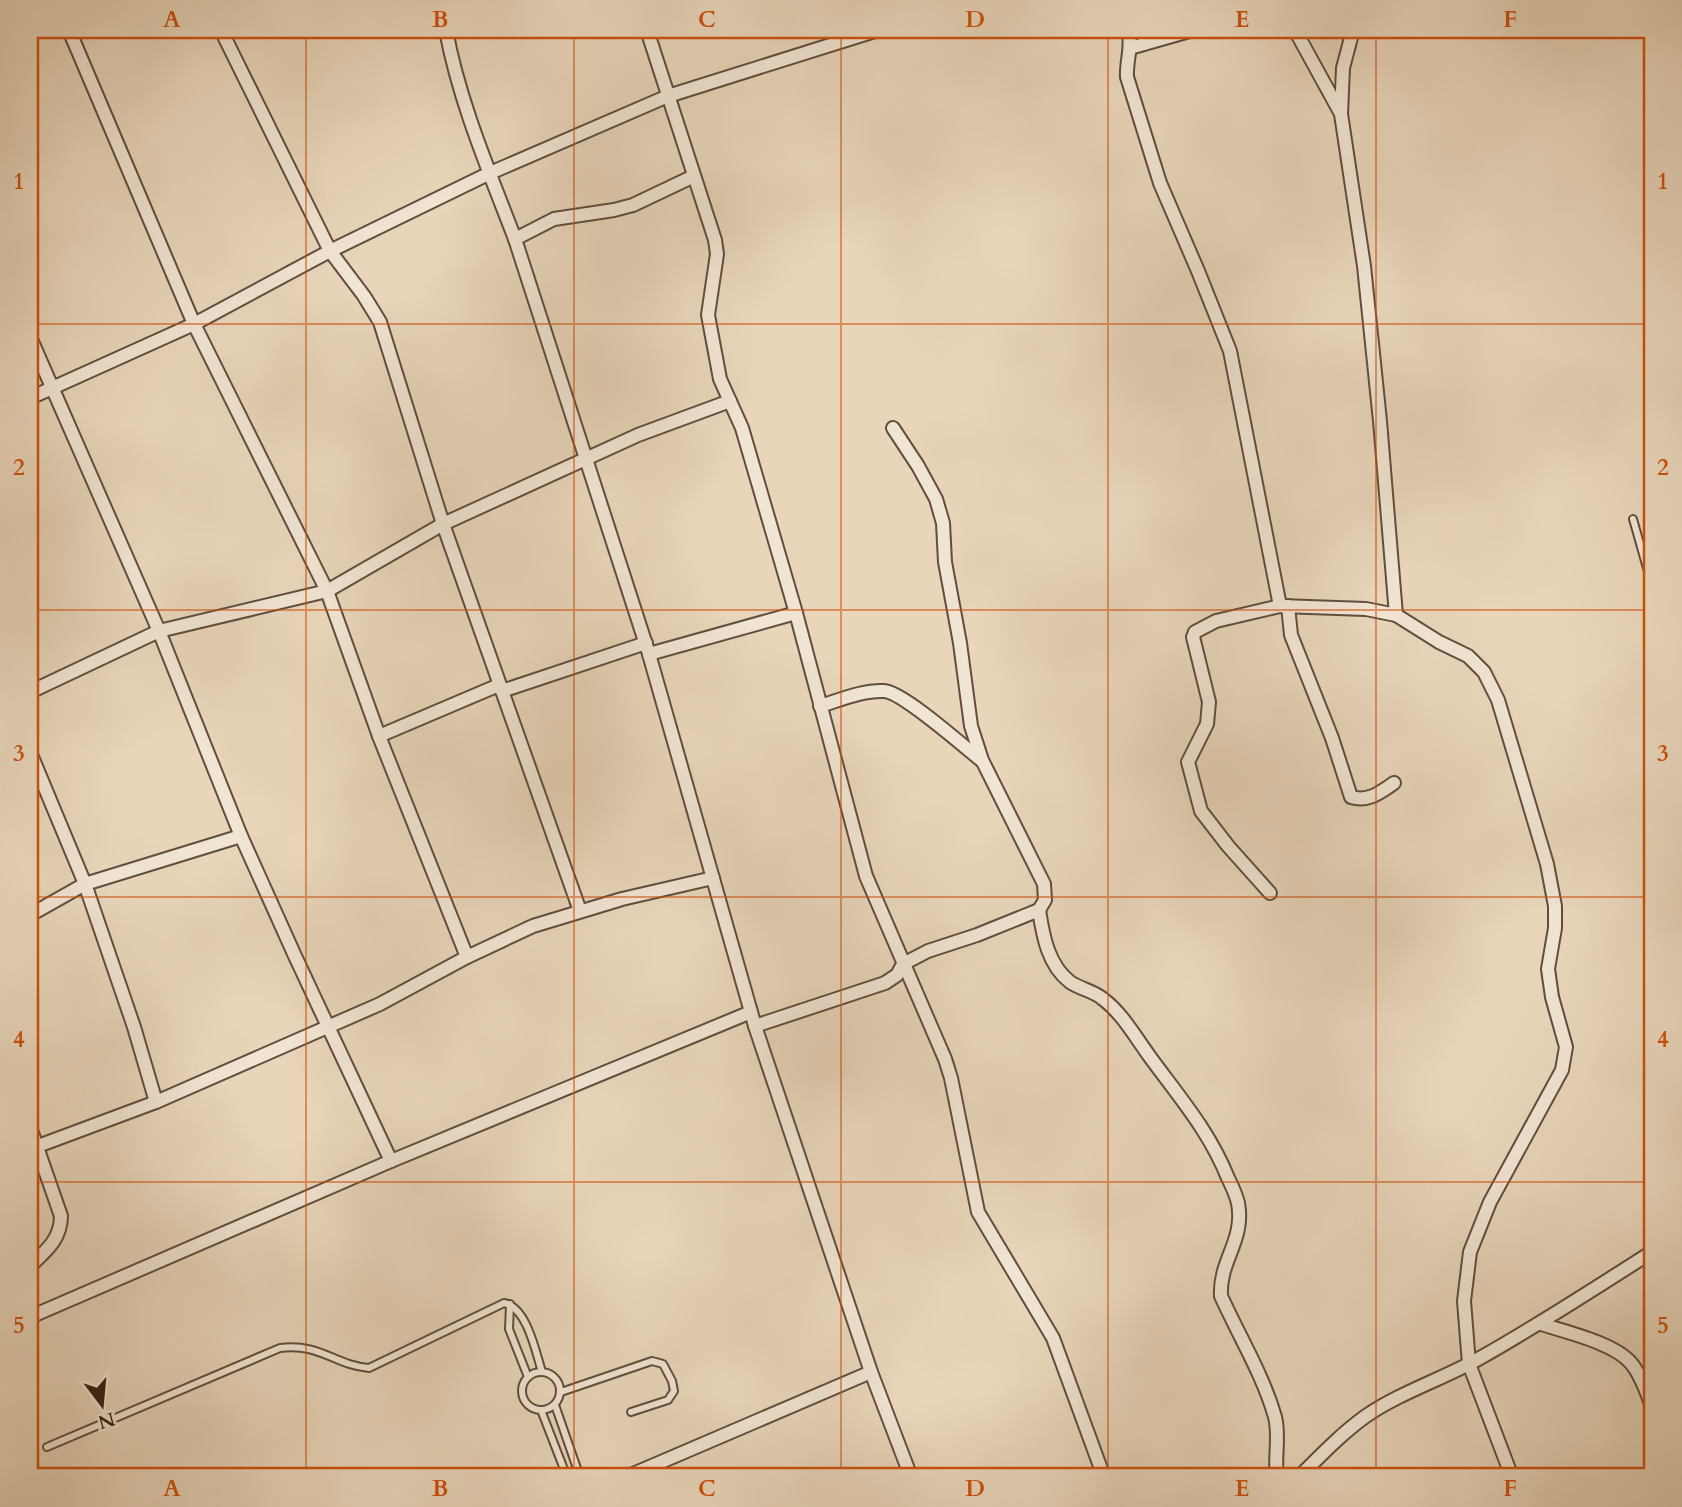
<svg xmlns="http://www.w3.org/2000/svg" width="1682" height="1507" viewBox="0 0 1682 1507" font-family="Cardo,serif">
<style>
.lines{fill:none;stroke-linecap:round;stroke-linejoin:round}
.lane-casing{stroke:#614e3e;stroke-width:10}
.street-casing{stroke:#614e3e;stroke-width:16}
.lane{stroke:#f0e4d2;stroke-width:6}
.street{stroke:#f0e4d2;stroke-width:12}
.grid{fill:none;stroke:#cd510d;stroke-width:2;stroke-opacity:0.55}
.neatline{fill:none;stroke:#cd510d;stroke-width:2.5}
.grid-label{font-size:23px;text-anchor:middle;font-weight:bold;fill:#cd510d}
</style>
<rect width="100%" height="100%" fill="#e8d5ba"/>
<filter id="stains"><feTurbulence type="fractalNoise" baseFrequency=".00286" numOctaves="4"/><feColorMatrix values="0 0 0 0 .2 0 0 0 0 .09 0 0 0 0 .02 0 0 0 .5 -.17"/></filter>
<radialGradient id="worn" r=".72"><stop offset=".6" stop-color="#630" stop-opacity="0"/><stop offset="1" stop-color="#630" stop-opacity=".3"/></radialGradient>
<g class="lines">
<g class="lane-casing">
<g id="lane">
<polyline points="1633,519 1652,586"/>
<polyline points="510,1304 509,1329 528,1377"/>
<circle cx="541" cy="1391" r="19"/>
<polyline points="561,1392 652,1361 663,1364 672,1381 674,1391 668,1400 631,1412"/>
<polyline points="555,1405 580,1477"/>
<polyline points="541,1410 567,1477"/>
<path d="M47,1447L280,1348C321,1343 334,1365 369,1368L504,1303C527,1307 536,1353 542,1372"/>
</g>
</g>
<g class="street-casing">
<g id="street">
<polyline points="69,30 194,324 327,591 379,736 467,957"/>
<polyline points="221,30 330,251 364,296 380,322 443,524 580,911"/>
<path d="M446,30C459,101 489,171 515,239L649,654L755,1026L871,1372L911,1477"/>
<polyline points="647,30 715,240 717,254 708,315 720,379 742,428 796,613 866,876 945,1059 951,1078 978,1212 1053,1338 1104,1477"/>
<path d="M1128,30C1133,46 1126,60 1127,77L1160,183L1198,271L1230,351L1280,606"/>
<polyline points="1295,30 1340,112"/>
<polyline points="1353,30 1343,68 1341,114 1364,266 1380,421 1396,615"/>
<polyline points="1130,48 1193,30"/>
<polyline points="515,239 554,219 614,210 633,205 694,176"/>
<polyline points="30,337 159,631 241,836 295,956 391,1161"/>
<polyline points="30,398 194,324 330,251 490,173 668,96 878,30"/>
<path d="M1288,606L1291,635L1332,738L1351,797C1368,802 1380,793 1394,783"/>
<polyline points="649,654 796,613"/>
<polyline points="502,691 646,643"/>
<polyline points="30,692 159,631 327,591 443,524 638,435 730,401"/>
<path d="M820,706C840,700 863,690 884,691C903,692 963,746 981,760"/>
<polyline points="379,736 499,685"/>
<polyline points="30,752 85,884 134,1027 156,1102"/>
<polyline points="1270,893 1228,846 1201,811 1188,762 1207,724 1209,702 1195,645 1193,637 1195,632 1216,621 1280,606 1366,609 1396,615 1439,642 1468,656 1484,672 1498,700 1547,864 1555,906 1555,928 1548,969 1552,997 1566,1047 1562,1070 1490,1202 1470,1252 1464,1301 1469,1364 1512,1477"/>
<path d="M1039,910C1043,936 1048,965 1070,982C1080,989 1094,991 1103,999C1122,1013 1136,1038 1150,1057C1180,1098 1209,1131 1228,1178C1232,1186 1236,1195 1238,1203C1245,1241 1219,1260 1221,1296C1239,1336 1263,1375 1275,1417C1280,1436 1274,1458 1277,1477"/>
<polyline points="30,915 85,884 241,836"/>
<polyline points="755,1026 885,983 897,975 903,964 928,951 977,935 1039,910 1045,900 1044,884 982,760 971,726 960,643 945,562 943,523 936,499 918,466 893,428"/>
<path d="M30,1127L61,1216C61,1239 46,1251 30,1266"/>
<polyline points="30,1149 156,1102 380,1004 467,957 533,926 622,899 713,878"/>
<polyline points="30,1317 391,1161 751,1012"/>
<path d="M1541,1324C1566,1332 1614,1343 1631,1363C1641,1375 1647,1392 1652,1407"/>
<polyline points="626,1477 871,1372"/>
<path d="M1299,1477C1320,1456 1342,1433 1366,1416C1401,1392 1443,1379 1480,1358C1539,1325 1595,1288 1652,1252"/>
</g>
</g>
<use href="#lane" class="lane"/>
<use href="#street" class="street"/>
</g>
<path class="grid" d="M306,30V1477M574,30V1477M841,30V1477M1108,30V1477M1376,30V1477M30,324H1652M30,610H1652M30,897H1652M30,1182H1652"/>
<rect width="1682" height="1507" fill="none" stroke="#e8d5ba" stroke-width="77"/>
<g transform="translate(102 1405) rotate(164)" stroke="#f0e4d2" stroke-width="5" paint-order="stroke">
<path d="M0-5L12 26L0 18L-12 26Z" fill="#342114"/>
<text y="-10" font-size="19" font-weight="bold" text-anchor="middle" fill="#342114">N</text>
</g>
<rect x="38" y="38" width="1606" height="1430" class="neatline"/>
<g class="grid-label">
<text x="172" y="27">A</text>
<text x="440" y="27">B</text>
<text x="707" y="27">C</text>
<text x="975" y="27">D</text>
<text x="1242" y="27">E</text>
<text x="1510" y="27">F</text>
<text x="19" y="189">1</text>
<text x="1663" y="189">1</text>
<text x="19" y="475">2</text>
<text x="1663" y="475">2</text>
<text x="19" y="761">3</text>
<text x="1663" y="761">3</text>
<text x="19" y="1047">4</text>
<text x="1663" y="1047">4</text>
<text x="19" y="1333">5</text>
<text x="1663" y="1333">5</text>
<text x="172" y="1496">A</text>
<text x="440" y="1496">B</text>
<text x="707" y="1496">C</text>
<text x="975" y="1496">D</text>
<text x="1242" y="1496">E</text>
<text x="1510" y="1496">F</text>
</g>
<rect width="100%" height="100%" filter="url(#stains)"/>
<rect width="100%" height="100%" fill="url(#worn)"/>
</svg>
